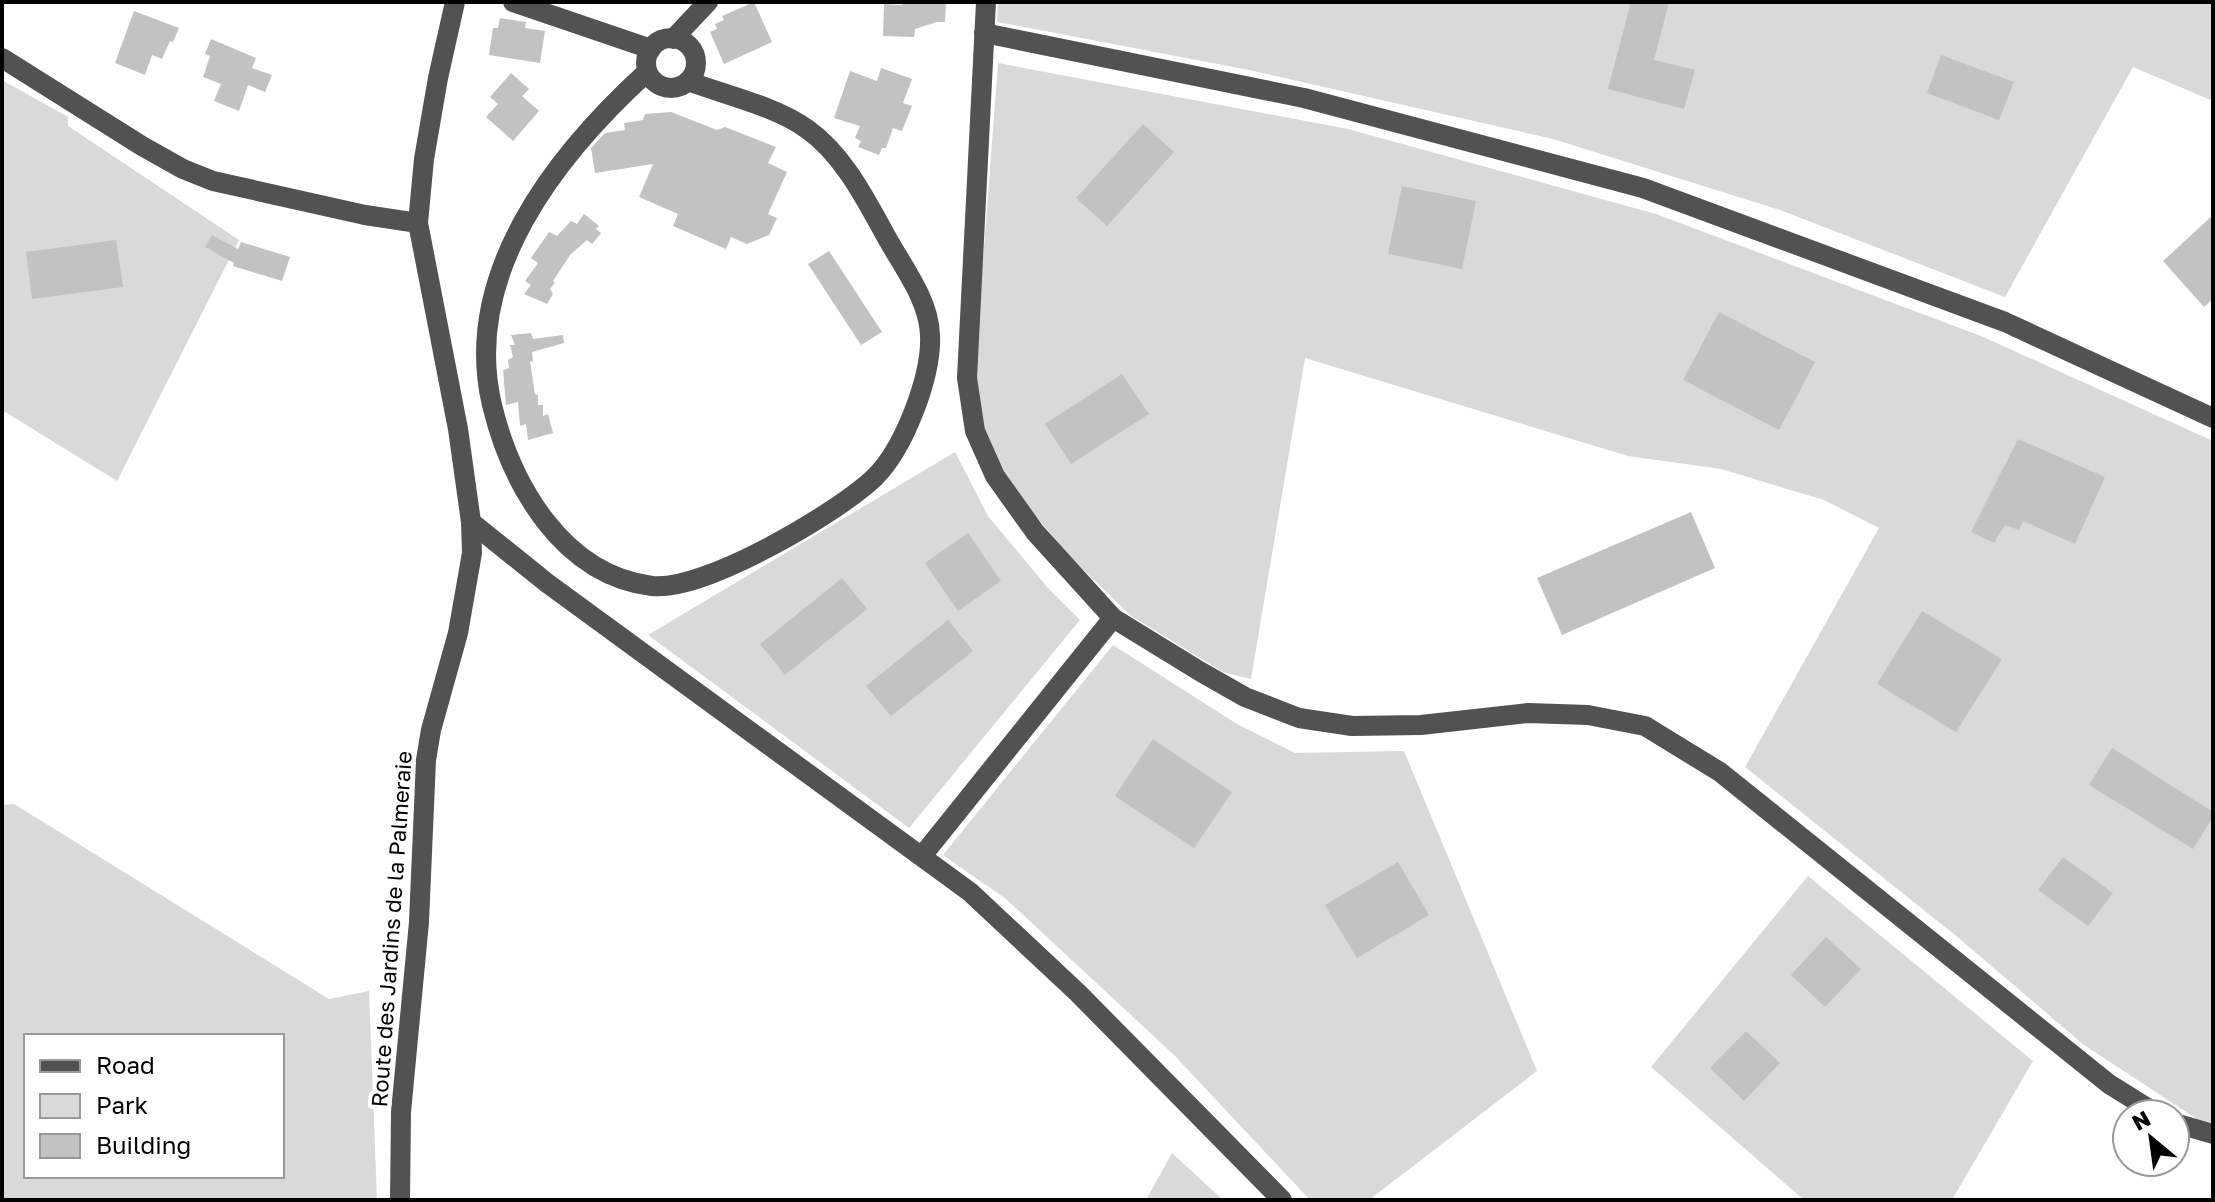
<svg xmlns="http://www.w3.org/2000/svg" width="2215" height="1202" viewBox="0 0 2215 1202" font-family="'Golos Text',sans-serif">
<style>
.green{fill:#d9d9d9;fill-rule:evenodd}
.building{fill:#c2c2c2}
.lines{fill:none;stroke-linecap:round;stroke-linejoin:round}
.minor{stroke:#525252;stroke-width:20}
.labels{text-anchor:middle;dominant-baseline:central;stroke-width:8;stroke-linejoin:round;paint-order:stroke}
.street-label{font-size:22px;fill:#000;stroke:#fff}
</style>
<rect width="100%" height="100%" fill="#fff"/>
<g class="green">
<polygon points="998,2 2213,2 2213,101 2133,67 2005,297 1780,210 1553,139 1249,70 997,22"/>
<polygon points="998,63 1348,129 1656,214 1981,336 2213,441 2213,1123 2197,1119 2084,1045 1955,935 1745,767 1879,528 1824,500 1721,469 1628,456 1305,358 1251,679 1223,672 1131,616 1072,559 1005,479 977,422 977,341"/>
<polygon points="2,80 68,117 68,126 239,240 117,481 2,410"/>
<polygon points="955,452 988,516 1048,588 1080,620 909,828 648,635"/>
<polygon points="1113,645 1237,724 1295,753 1404,751 1537,1071 1369,1200 1310,1200 1174,1055 1006,899 943,855"/>
<path d="M14,804L329,999L369,991L377,1200H2V805ZM26,1036H282V1176H26Z"/>
<polygon points="1808,876 2033,1061 1952,1200 1804,1200 1651,1067"/>
<polygon points="1172,1153 1223,1200 1146,1200"/>
</g>
<g class="building">
<polygon points="754,2 772,42 724,64 710,32 717,29 715,24 724,20 722,16"/>
<polygon points="902,2 946,2 945,22 937,22 915,29 914,37 883,36 884,4 902,5"/>
<polygon points="1631,2 1669,2 1654,60 1695,70 1684,109 1608,89"/>
<polygon points="134,11 179,28 173,42 170,41 162,59 152,55 145,75 115,63"/>
<polygon points="500,18 526,22 525,28 545,31 540,63 489,55 493,28 498,28"/>
<polygon points="211,39 256,58 252,68 272,75 265,92 248,85 239,111 214,101 221,84 203,77 210,56 205,54"/>
<polygon points="1941,55 2014,82 1999,120 1927,93"/>
<polygon points="881,68 912,79 903,103 912,106 902,131 893,128 886,148 882,148 879,155 858,147 861,141 855,138 860,126 834,118 850,71 877,81"/>
<polygon points="511,73 529,89 522,96 539,111 513,141 486,117 498,104 490,97"/>
<polygon points="671,112 717,130 725,127 776,147 768,163 787,172 768,214 777,218 769,235 747,244 731,237 726,249 673,226 678,214 639,197 653,164 595,173 591,148 605,133 625,130 624,123 643,120 645,114"/>
<polygon points="1143,124 1174,152 1107,226 1076,198"/>
<polygon points="1402,186 1476,201 1462,269 1388,254"/>
<polygon points="584,214 599,226 596,229 601,233 592,244 587,240 570,255 553,281 555,283 550,289 553,294 547,304 524,294 531,285 525,281 538,263 531,258 549,232 557,236 571,221 577,224"/>
<polygon points="2213,215 2213,299 2204,307 2163,261"/>
<polygon points="212,235 238,249 241,242 290,257 282,281 233,266 234,263 205,247"/>
<polygon points="116,240 123,287 32,299 26,252"/>
<polygon points="829,251 882,332 861,345 808,264"/>
<polygon points="1719,312 1815,362 1779,430 1683,380"/>
<polygon points="531,333 533,339 563,335 564,343 532,352 533,362 530,361 535,394 538,395 538,405 543,405 543,416 548,414 553,433 528,440 526,424 520,426 518,402 506,405 503,370 509,368 508,360 513,357 510,345 515,345 511,335"/>
<polygon points="1122,374 1149,414 1071,464 1045,424"/>
<polygon points="2018,439 2105,477 2075,544 2023,521 2019,530 2005,525 1994,543 1971,532"/>
<polygon points="1691,512 1715,568 1562,635 1537,578"/>
<polygon points="968,533 1001,581 958,611 925,563"/>
<polygon points="842,578 867,609 785,675 760,644"/>
<polygon points="1922,611 2002,659 1956,732 1877,684"/>
<polygon points="948,620 973,651 891,716 866,686"/>
<polygon points="1153,739 1232,792 1194,848 1115,796"/>
<polygon points="2112,748 2213,812 2213,817 2193,849 2089,785"/>
<polygon points="2063,857 2113,893 2088,926 2038,890"/>
<polygon points="1398,862 1429,915 1357,958 1325,905"/>
<polygon points="1826,937 1861,969 1825,1007 1791,975"/>
<polygon points="1746,1031 1780,1063 1744,1101 1710,1068"/>
</g>
<g class="lines">
<g class="minor">
<polyline points="513,2 651,49"/>
<polyline points="986,2 967,378 975,431 995,476 1035,532 1113,618 1201,672 1245,697 1299,718 1352,726 1421,725 1528,713 1588,715 1645,726 1720,772 2109,1084 2157,1114"/>
<polyline points="984,33 1304,98 1643,188 2005,322 2213,418"/>
<circle cx="671" cy="63" r="25"/>
<polyline points="673,39 708,2"/>
<polyline points="2,58 142,146 183,169 213,181 365,215 418,223"/>
<path d="M647,72C557,154 461,274 492,405C511,484 562,575 652,586C703,592 836,514 874,478C904,449 932,376 930,335C929,300 903,267 887,238C866,200 843,154 807,129C775,106 725,95 688,81"/>
<polyline points="471,522 547,583 970,892 1078,993 1282,1200"/>
<polyline points="922,856 1113,618"/>
<polyline points="2175,1123 2213,1134"/>
<polyline points="400,1200 401,1112 419,922 426,760 431,730 458,633 472,553 471,522 458,429 418,223 424,159 438,78 455,2"/>
</g>
</g>
<g class="labels">
<g class="street-label">
<text transform="translate(391 929) rotate(-86)">Route des Jardins de la Palmeraie</text>
</g>
</g>
<rect width="2215" height="1202" fill="none" stroke="#000000" stroke-width="8"/>
<rect x="24" y="1034" width="260" height="144" fill="#ffffff" stroke="#999999" stroke-width="2"/>
<rect x="40" y="1060" width="40" height="12" fill="#525252" stroke="#999999" stroke-width="2"/>
<text x="96" y="1074" font-size="24" fill="#000000">Road</text>
<rect x="40" y="1094" width="40" height="24" fill="#d9d9d9" stroke="#999999" stroke-width="2"/>
<text x="96" y="1114" font-size="24" fill="#000000">Park</text>
<rect x="40" y="1134" width="40" height="24" fill="#c2c2c2" stroke="#999999" stroke-width="2"/>
<text x="96" y="1154" font-size="24" fill="#000000">Building</text>
<g transform="translate(2151 1138) rotate(331)"><circle r="38" fill="#ffffff" stroke="#999999" stroke-width="2"/>
<path d="M0-6L14 30L0 20L-14 30Z" fill="#000000"/>
<text y="-12" font-size="22" font-weight="bold" text-anchor="middle" fill="#000000">N</text>
</g>
</svg>
